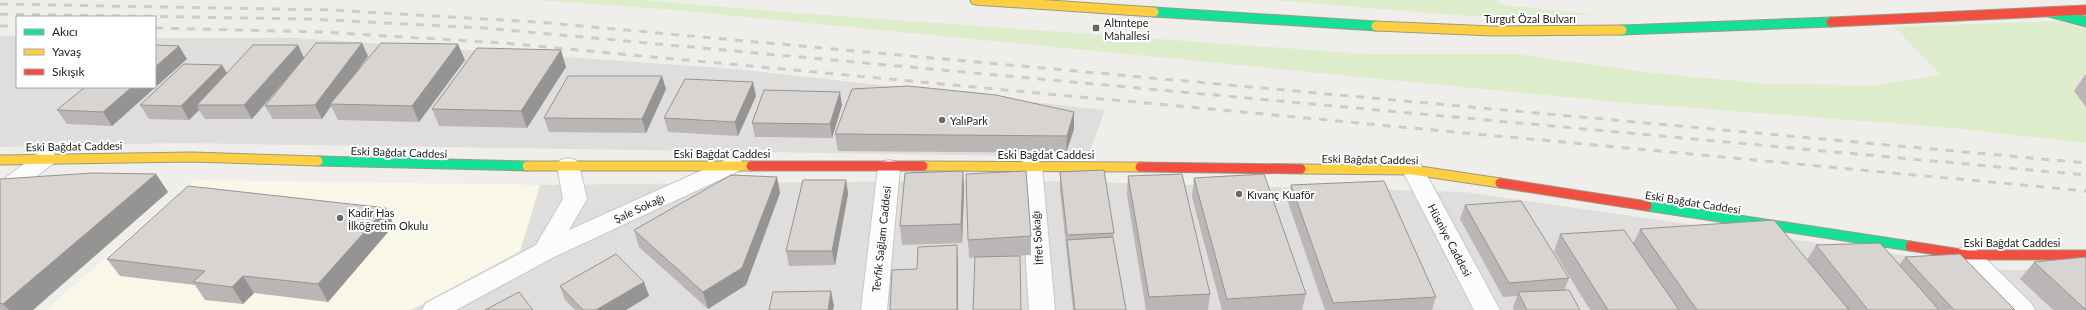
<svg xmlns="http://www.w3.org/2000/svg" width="2086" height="310" viewBox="0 0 2086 310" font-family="Lato,sans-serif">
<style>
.residential{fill:#dfdedc}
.education{fill:#f8f7e8}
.grass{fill:#ddeccb}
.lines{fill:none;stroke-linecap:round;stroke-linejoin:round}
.street-casing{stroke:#c9c8c7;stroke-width:2}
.fast-casing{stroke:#999a82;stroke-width:11}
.slow-casing{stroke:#999a82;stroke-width:11}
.jam-casing{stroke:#999a82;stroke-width:11}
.street{fill:#fdfcfc;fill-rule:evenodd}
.fast{stroke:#16e098;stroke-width:9}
.slow{stroke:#ffcf43;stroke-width:9}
.jam{stroke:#f24e42;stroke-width:9}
.rail{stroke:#ccc;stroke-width:3;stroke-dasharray:8 8;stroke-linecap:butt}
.wall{fill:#b9b6b5}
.shaded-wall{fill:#969493}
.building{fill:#d7d4d2;stroke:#969493}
.poi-dot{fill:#6a6968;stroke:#fff;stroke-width:1.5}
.labels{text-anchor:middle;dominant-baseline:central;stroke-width:4;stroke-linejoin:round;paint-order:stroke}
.street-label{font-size:11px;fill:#222;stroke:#fff}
.poi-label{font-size:11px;fill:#222;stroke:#fff;text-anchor:start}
</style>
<rect width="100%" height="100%" fill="#f0eeeb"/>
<g class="residential">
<polygon points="0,36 17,36 17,87 155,87 155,38 297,38 736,69 1105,110 1088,157 180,143 0,147"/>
<polygon points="1011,180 1465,192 2005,270 2086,270 2086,310 411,310 520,251 540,185"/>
</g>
<polygon class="education" points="194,180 540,185 520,251 411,310 46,310"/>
<g class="grass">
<polygon points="534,0 643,0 798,13 1367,54 1515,54 1654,73 1768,84 1874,85 1941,75 1894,27 2058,21 2086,29 2086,143 1952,128 1616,102 665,9"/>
<polygon points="1272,0 1496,0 1503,5 1596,15 1468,16"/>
</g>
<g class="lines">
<g class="street-casing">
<g id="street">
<polygon points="46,151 54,153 57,158 54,163 8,198 0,201 0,182 38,153"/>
<polygon points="568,158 576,160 579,165 587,199 569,230 725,160 733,158 741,160 744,165 741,170 554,257 456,310 422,310 426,303 536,245 563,199 557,165 560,160"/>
<polygon points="1031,159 1039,161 1042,166 1055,310 1029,310 1020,166 1023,161"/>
<polygon points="889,160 897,162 900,167 887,310 861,310 878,167 881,162"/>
<polygon points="1413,163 1421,165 1424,170 1500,310 1474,310 1402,170 1405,165"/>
<polygon points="1967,246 1976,249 2031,303 2035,310 2006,310 1958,261 1955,255 1958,249"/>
</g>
</g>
<g class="fast-casing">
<g id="fast">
<polyline points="1154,12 1376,26"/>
<polyline points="2049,12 2086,22"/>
<polyline points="1622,30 1831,22"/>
<polyline points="318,161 527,166"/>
<polyline points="1647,206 1910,246"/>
</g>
</g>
<g class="slow-casing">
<g id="slow">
<polyline points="975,0 1154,12"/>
<polyline points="1376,26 1493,31 1622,30"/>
<polyline points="0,160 192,157 318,161"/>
<polyline points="527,166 751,166"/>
<polyline points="923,166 1140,167"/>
<polyline points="1301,169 1413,170 1500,183"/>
</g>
</g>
<g class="jam-casing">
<g id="jam">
<polyline points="1831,22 2086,10"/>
<polyline points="751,166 923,166"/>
<polyline points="1140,167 1301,169"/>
<polyline points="1500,183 1647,206"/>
<polyline points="1910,246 1967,255 2086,255"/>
</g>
</g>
<use href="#street" class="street"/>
<use href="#fast" class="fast"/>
<use href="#slow" class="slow"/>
<use href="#jam" class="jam"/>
<g class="rail">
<polyline points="0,4 330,10 537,22 2086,163"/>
<polyline points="0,14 308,19 484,28 2086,175"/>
<polyline points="0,26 17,26"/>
<polyline points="155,28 321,32 504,43 2086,191"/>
</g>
</g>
<g class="wall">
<polygon points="298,45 304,58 368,56 354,75 465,60 419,122 338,120 331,106 322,119 273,119 265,106 298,66 252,119 205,119 199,110 189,120 149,119 140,105 222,65 227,73"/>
<polygon points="187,59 112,126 67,124 57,110"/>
<polygon points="566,67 527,128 439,126 432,109"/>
<polygon points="2085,75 2086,75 2086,107 2074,91"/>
<polygon points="666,89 646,133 549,132 544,118"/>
<polygon points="756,96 738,136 668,132 664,118"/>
<polygon points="842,105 832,138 755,137 752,123"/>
<polygon points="1074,112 1074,129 1066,153 838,151 835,134"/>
<polygon points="963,171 964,190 962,243 902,245 900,226"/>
<polygon points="1060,172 1114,233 1113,237 1126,310 1073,310 1060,191"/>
<polygon points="156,174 168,192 33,310 0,310 0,179"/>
<polygon points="1128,176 1210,294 1208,310 1146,310 1127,195"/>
<polygon points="777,177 780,193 746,285 708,309 639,247 634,230"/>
<polygon points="1194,178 1306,294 1302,310 1222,310 1192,197"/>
<polygon points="846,180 848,194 835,265 789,266 786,251"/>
<polygon points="1291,185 1436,297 1432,310 1325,310 1288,202"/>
<polygon points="1465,205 1569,278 1564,291 1580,310 1514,310 1513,307 1517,296 1503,297 1460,219"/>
<polygon points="394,225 328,302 254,293 243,304 205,300 195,285 120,276 107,259"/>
<polygon points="1640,229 1807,260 1816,245 1899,265 1905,257 2015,310 1590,310 1554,251 1560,234 1633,244"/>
<polygon points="1031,236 1031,255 969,258 968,240"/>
<polygon points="2034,262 2086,310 2053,310 2020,279"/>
<polygon points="644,282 649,296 626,310 575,310 565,300 560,286"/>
</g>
<g class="shaded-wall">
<polygon points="362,43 368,56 333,104 330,104 331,106 322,119 315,105"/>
<polygon points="458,44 465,60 419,122 412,106"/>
<polygon points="298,45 304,58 252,119 244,105"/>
<polygon points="179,46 187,59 112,126 103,112 132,87 155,87 155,67"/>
<polygon points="561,50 566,67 527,128 521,111"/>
<polygon points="222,65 230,78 197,105 199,110 189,120 181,106"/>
<polygon points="662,76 666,89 646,133 642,119"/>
<polygon points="753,82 756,96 738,136 735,122"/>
<polygon points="840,92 842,105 832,138 830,124"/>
<polygon points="1074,112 1074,129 1066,153 1067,136"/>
<polygon points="963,171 964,190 962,243 961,224"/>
<polygon points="156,174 168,192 33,310 9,310 3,304"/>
<polygon points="777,177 780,193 746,285 708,309 703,292"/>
<polygon points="846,180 848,194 835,265 832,251"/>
<polygon points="386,208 394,225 328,302 318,284"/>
<polygon points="957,245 958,260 958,310 957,310"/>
<polygon points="243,276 254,293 243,304 232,287"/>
<polygon points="644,282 649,296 626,310 596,310"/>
<polygon points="831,291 834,306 833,310 828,310"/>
</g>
<g class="building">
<polygon points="316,43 362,43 315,105 265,106"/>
<polygon points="381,43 458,44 412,106 330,104"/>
<polygon points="155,45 179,46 155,67"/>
<polygon points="253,45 298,45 244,105 197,105"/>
<polygon points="477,48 561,50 521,111 432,109"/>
<polygon points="184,64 222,65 181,106 140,105"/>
<polygon points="568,76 662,76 642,119 544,118"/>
<polygon points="685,79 753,82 735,122 664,118"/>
<polygon points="908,86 996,95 1074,112 1067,136 835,134 852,89"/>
<polygon points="85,87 132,87 103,112 57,110"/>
<polygon points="764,90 840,92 830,124 752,123"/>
<polygon points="1104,170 1114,233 1067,235 1060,172"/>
<polygon points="963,171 961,224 900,226 905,173"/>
<polygon points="1026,171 1031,236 968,240 966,174"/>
<polygon points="93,173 156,174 3,304 0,303 0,179 1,179"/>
<polygon points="1182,174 1210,294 1149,297 1128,176"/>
<polygon points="1264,174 1306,294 1227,299 1194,178"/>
<polygon points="731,175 777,177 742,268 703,292 634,230"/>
<polygon points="803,180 846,180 832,251 786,251"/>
<polygon points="1384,181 1436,297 1333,303 1291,185"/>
<polygon points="188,186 386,208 318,284 243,276 232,287 193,282 205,271 107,259"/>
<polygon points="1521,201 1569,278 1509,283 1465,205"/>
<polygon points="1774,220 1849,310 1697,310 1640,229"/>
<polygon points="1624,230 1679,310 1608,310 1560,234"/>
<polygon points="1113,237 1126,310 1075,310 1067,240"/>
<polygon points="1880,243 1939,310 1868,310 1816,245"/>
<polygon points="957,245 957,310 890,310 892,270 917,269 918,247"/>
<polygon points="616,254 644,282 596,310 583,310 560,286"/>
<polygon points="1960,254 2015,310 1954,310 1905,257"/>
<polygon points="1020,256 1021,310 973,310 975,257"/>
<polygon points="2086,257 2086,310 2034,262"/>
<polygon points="1569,290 1580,310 1527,310 1518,292"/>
<polygon points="831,291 828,310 769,310 773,292"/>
<polygon points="519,292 533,310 485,310"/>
</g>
<g class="poi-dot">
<rect x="1092" y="24" width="8" height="8" rx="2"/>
<circle cx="942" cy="120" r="4"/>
<circle cx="1239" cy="194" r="4"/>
<circle cx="340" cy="218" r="4"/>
</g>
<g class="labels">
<g class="street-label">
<text x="1530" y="18">Turgut Özal Bulvarı</text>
<text transform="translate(74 146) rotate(-1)">Eski Bağdat Caddesi</text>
<text transform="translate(399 152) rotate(2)">Eski Bağdat Caddesi</text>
<text x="722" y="153">Eski Bağdat Caddesi</text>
<text x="1046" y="154">Eski Bağdat Caddesi</text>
<text transform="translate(1370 159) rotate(1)">Eski Bağdat Caddesi</text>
<text transform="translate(1693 202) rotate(9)">Eski Bağdat Caddesi</text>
<text transform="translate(639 208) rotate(-25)">Şale Sokağı</text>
<text transform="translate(1037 238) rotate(-94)">İffet Sokağı</text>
<text transform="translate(881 239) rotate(-84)">Tevfik Sağlam Caddesi</text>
<text transform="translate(1450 240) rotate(62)">Hüsniye Caddesi</text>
<text x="2012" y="242">Eski Bağdat Caddesi</text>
</g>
<g class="poi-label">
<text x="1104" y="22">Altıntepe<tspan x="1104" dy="13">Mahallesi</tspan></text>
<text x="950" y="120">YalıPark</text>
<text x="1247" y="194">Kıvanç Kuaför</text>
<text x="348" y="212">Kadir Has<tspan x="348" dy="13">İlköğretim Okulu</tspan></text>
</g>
</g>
<rect x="16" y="16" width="140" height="72" fill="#ffffff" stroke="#a7a7a7"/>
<rect x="24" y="29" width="20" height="6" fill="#16e098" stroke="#a7a7a7"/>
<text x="52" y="36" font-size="12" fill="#222222">Akıcı</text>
<rect x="24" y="49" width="20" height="6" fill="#ffcf43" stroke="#a7a7a7"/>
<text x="52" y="56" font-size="12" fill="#222222">Yavaş</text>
<rect x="24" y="69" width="20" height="6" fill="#f24e42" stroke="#a7a7a7"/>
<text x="52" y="76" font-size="12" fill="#222222">Sıkışık</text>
</svg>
